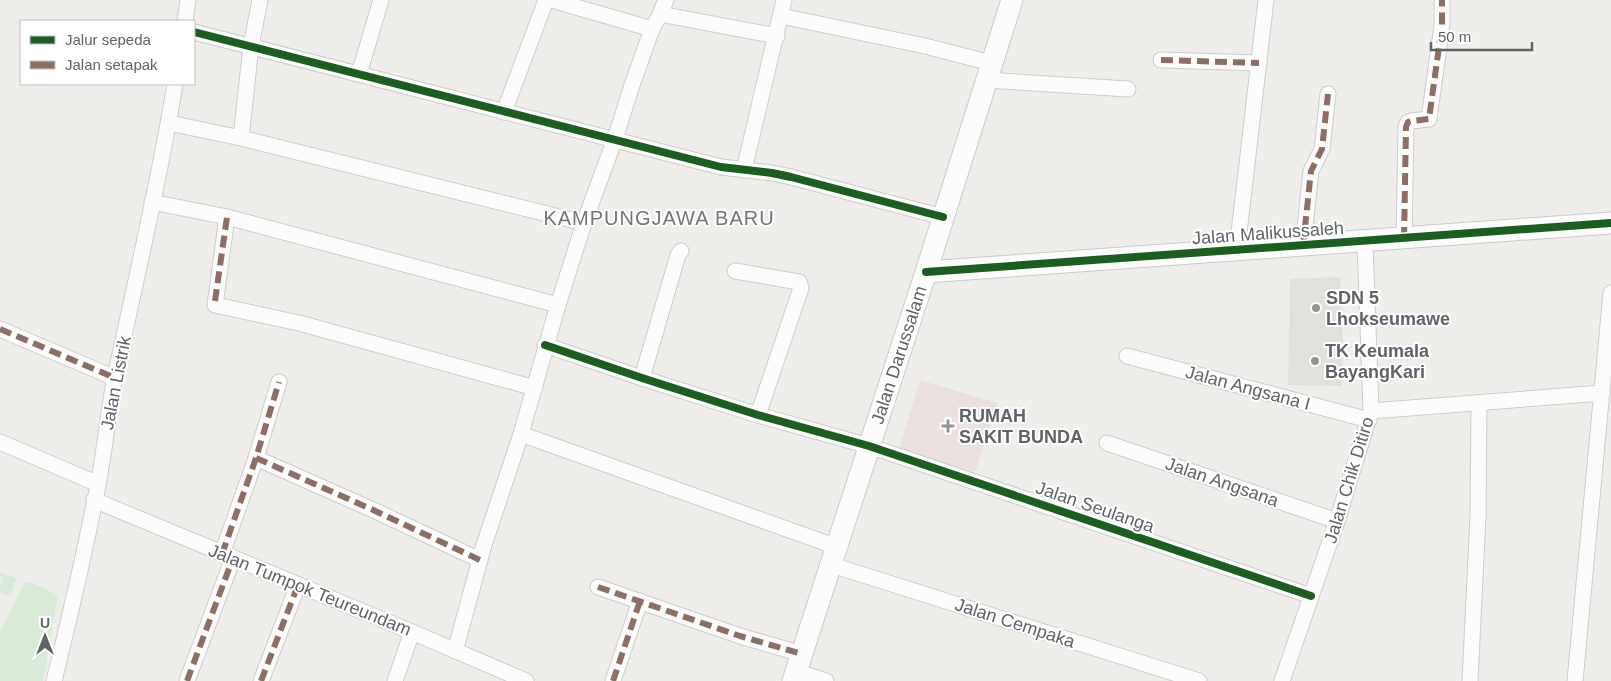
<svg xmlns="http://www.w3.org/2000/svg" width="1611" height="681" viewBox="0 0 1611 681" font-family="Helvetica,sans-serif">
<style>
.education{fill:#e2e0da}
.medical{fill:#eae0de}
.green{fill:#d8ebd6}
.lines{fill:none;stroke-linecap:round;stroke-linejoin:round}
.street-casing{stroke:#cbcccc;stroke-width:17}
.secondary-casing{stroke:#cacacb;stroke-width:23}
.street{stroke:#fdfcfc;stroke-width:15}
.secondary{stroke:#fdfcfc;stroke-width:21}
.quiet{stroke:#8d6e63;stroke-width:6;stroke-dasharray:12 6;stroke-linecap:butt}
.cycleway-casing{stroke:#fff;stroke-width:11}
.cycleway{stroke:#1b5e20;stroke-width:8}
.poi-dot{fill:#919496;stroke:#fff;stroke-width:2}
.labels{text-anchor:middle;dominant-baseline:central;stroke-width:4;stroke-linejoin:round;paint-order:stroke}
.street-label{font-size:18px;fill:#5f6368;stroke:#fff}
.poi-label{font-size:18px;font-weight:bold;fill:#5f6368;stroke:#fff;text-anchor:start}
.quarter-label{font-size:20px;letter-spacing:1px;fill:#70757a;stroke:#fff}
</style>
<rect width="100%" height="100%" fill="#efeeea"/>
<polygon class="education" points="1340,277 1343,338 1342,386 1288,385 1290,279"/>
<polygon class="medical" points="920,380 997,403 975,472 899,449"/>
<g class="green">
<polygon points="0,573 14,577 16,580 11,595 7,596 0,591 0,584 3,578 0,576"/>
<polygon points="25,582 32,583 58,595 43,681 0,681 0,632"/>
</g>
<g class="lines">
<g class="street-casing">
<g id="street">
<polyline points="552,0 652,29 657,20"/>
<polyline points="666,0 660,14 777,36"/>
<polyline points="781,16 925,46 991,63"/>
<polyline points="185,21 188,0"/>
<polyline points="194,32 721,167 772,173 791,177 943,217"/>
<polyline points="1161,60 1259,63"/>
<polyline points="359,74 381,0"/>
<polyline points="986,80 1128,89"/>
<polyline points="504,112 546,0"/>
<polyline points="169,123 241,138 584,223"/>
<polyline points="241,138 251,46 260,0"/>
<polyline points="744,170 784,0"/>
<polyline points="152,202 227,217 558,305"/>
<polyline points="227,217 215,305 299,323 535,388"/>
<polyline points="1404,239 1406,127 1408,122 1411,121 1429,119 1442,25 1442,0"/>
<polyline points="1303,246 1311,171 1322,149 1328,94"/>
<polyline points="1237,250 1266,0"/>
<polyline points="735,271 799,282 801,288 758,415"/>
<polyline points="0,329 115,378"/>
<polyline points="545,345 642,378 758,415 869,446 1311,596"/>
<polyline points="1127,356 1369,420"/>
<polyline points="642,378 678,255 681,251"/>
<polyline points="1371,411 1602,393"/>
<polyline points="521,434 837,547"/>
<polyline points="0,442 98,484"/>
<polyline points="1107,443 1337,521"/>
<polyline points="256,458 371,509 480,560"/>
<polyline points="94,500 412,632 526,681"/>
<polyline points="222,554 256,458 279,382"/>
<polyline points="832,565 1199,681"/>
<polyline points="598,587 740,636 802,654"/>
<polyline points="455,651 484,545 521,434 558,305 584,223 615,139 632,85 652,29"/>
<polyline points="796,671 826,681"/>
<path d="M54,681C70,616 85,551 98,485C105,449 108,413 115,377C136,279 159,182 175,84"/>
<polyline points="187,681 233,558"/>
<polyline points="261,681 298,585"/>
<polyline points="395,681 412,632"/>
<polyline points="613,681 640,601"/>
<polyline points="1282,681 1337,521 1371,411 1365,242"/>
<polyline points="1470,681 1478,516 1479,403"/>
<polyline points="1575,681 1611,293"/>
</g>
</g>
<g class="secondary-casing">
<g id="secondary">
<polyline points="926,272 1611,223"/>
<polyline points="793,681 926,272 1012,0"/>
</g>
</g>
<use href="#street" class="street"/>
<use href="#secondary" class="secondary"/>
<g class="quiet">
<polyline points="1161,60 1259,63"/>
<polyline points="1404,239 1406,127 1408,122 1411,121 1429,119 1442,25 1442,0"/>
<polyline points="1303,246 1311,171 1322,149 1328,94"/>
<polyline points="215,301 227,217"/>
<polyline points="0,329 115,378"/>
<polyline points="256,458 371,509 480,560"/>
<polyline points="222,554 256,458 279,382"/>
<polyline points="598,587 740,636 802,654"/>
<polyline points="187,681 233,558"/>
<polyline points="261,681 298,585"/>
<polyline points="613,681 640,601"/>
</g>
<g class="cycleway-casing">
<g id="cycleway">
<polyline points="194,32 721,167 772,173 791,177 943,217"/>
<polyline points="926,272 1611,223"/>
<polyline points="545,345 642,378 758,415 869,446 1311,596"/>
</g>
</g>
<use href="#cycleway" class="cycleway"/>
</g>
<g class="poi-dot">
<circle cx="1316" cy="308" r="5"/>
<circle cx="1315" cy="361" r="5"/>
<path d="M945.5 418.5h5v5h5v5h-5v5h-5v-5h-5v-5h5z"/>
</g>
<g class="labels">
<g class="street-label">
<text transform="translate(1268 233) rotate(-4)">Jalan Malikussaleh</text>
<text transform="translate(899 355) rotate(-72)">Jalan Darussalam</text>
<text transform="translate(116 383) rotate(-79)">Jalan Listrik</text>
<text transform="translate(1248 388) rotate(15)">Jalan Angsana I</text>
<text transform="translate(1349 480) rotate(-73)">Jalan Chik Ditiro</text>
<text transform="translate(1222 482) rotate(19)">Jalan Angsana</text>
<text transform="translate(1095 507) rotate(19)">Jalan Seulanga</text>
<text transform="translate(310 590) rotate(22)">Jalan Tumpok Teureundam</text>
<text transform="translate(1015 623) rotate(18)">Jalan Cempaka</text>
</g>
<g class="poi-label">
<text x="1326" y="298">SDN 5<tspan x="1326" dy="21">Lhokseumawe</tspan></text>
<text x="1325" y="351">TK Keumala<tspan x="1325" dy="21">BayangKari</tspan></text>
<text x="959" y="416">RUMAH<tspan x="959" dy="21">SAKIT BUNDA</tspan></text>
</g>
<g class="quarter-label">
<text x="659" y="218">KAMPUNGJAWA BARU</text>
</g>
</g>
<rect x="20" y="20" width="175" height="65" fill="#ffffff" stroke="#bfc1c3"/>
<rect x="30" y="36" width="25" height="8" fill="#1b5e20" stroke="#bfc1c3"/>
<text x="65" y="45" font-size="15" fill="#5f6368">Jalur sepeda</text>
<rect x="30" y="61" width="25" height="8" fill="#8d6e63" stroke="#bfc1c3"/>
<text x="65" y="70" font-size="15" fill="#5f6368">Jalan setapak</text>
<g transform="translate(45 636)" stroke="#ffffff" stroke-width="4" paint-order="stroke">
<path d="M0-4L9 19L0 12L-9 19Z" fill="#5f6368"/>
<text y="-8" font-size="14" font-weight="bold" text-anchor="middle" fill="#5f6368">U</text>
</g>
<path d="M1431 42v8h101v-8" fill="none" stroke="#5f6368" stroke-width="2.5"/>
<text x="1438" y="42" font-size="15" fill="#5f6368" stroke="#ffffff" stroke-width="4" paint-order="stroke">50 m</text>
</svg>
